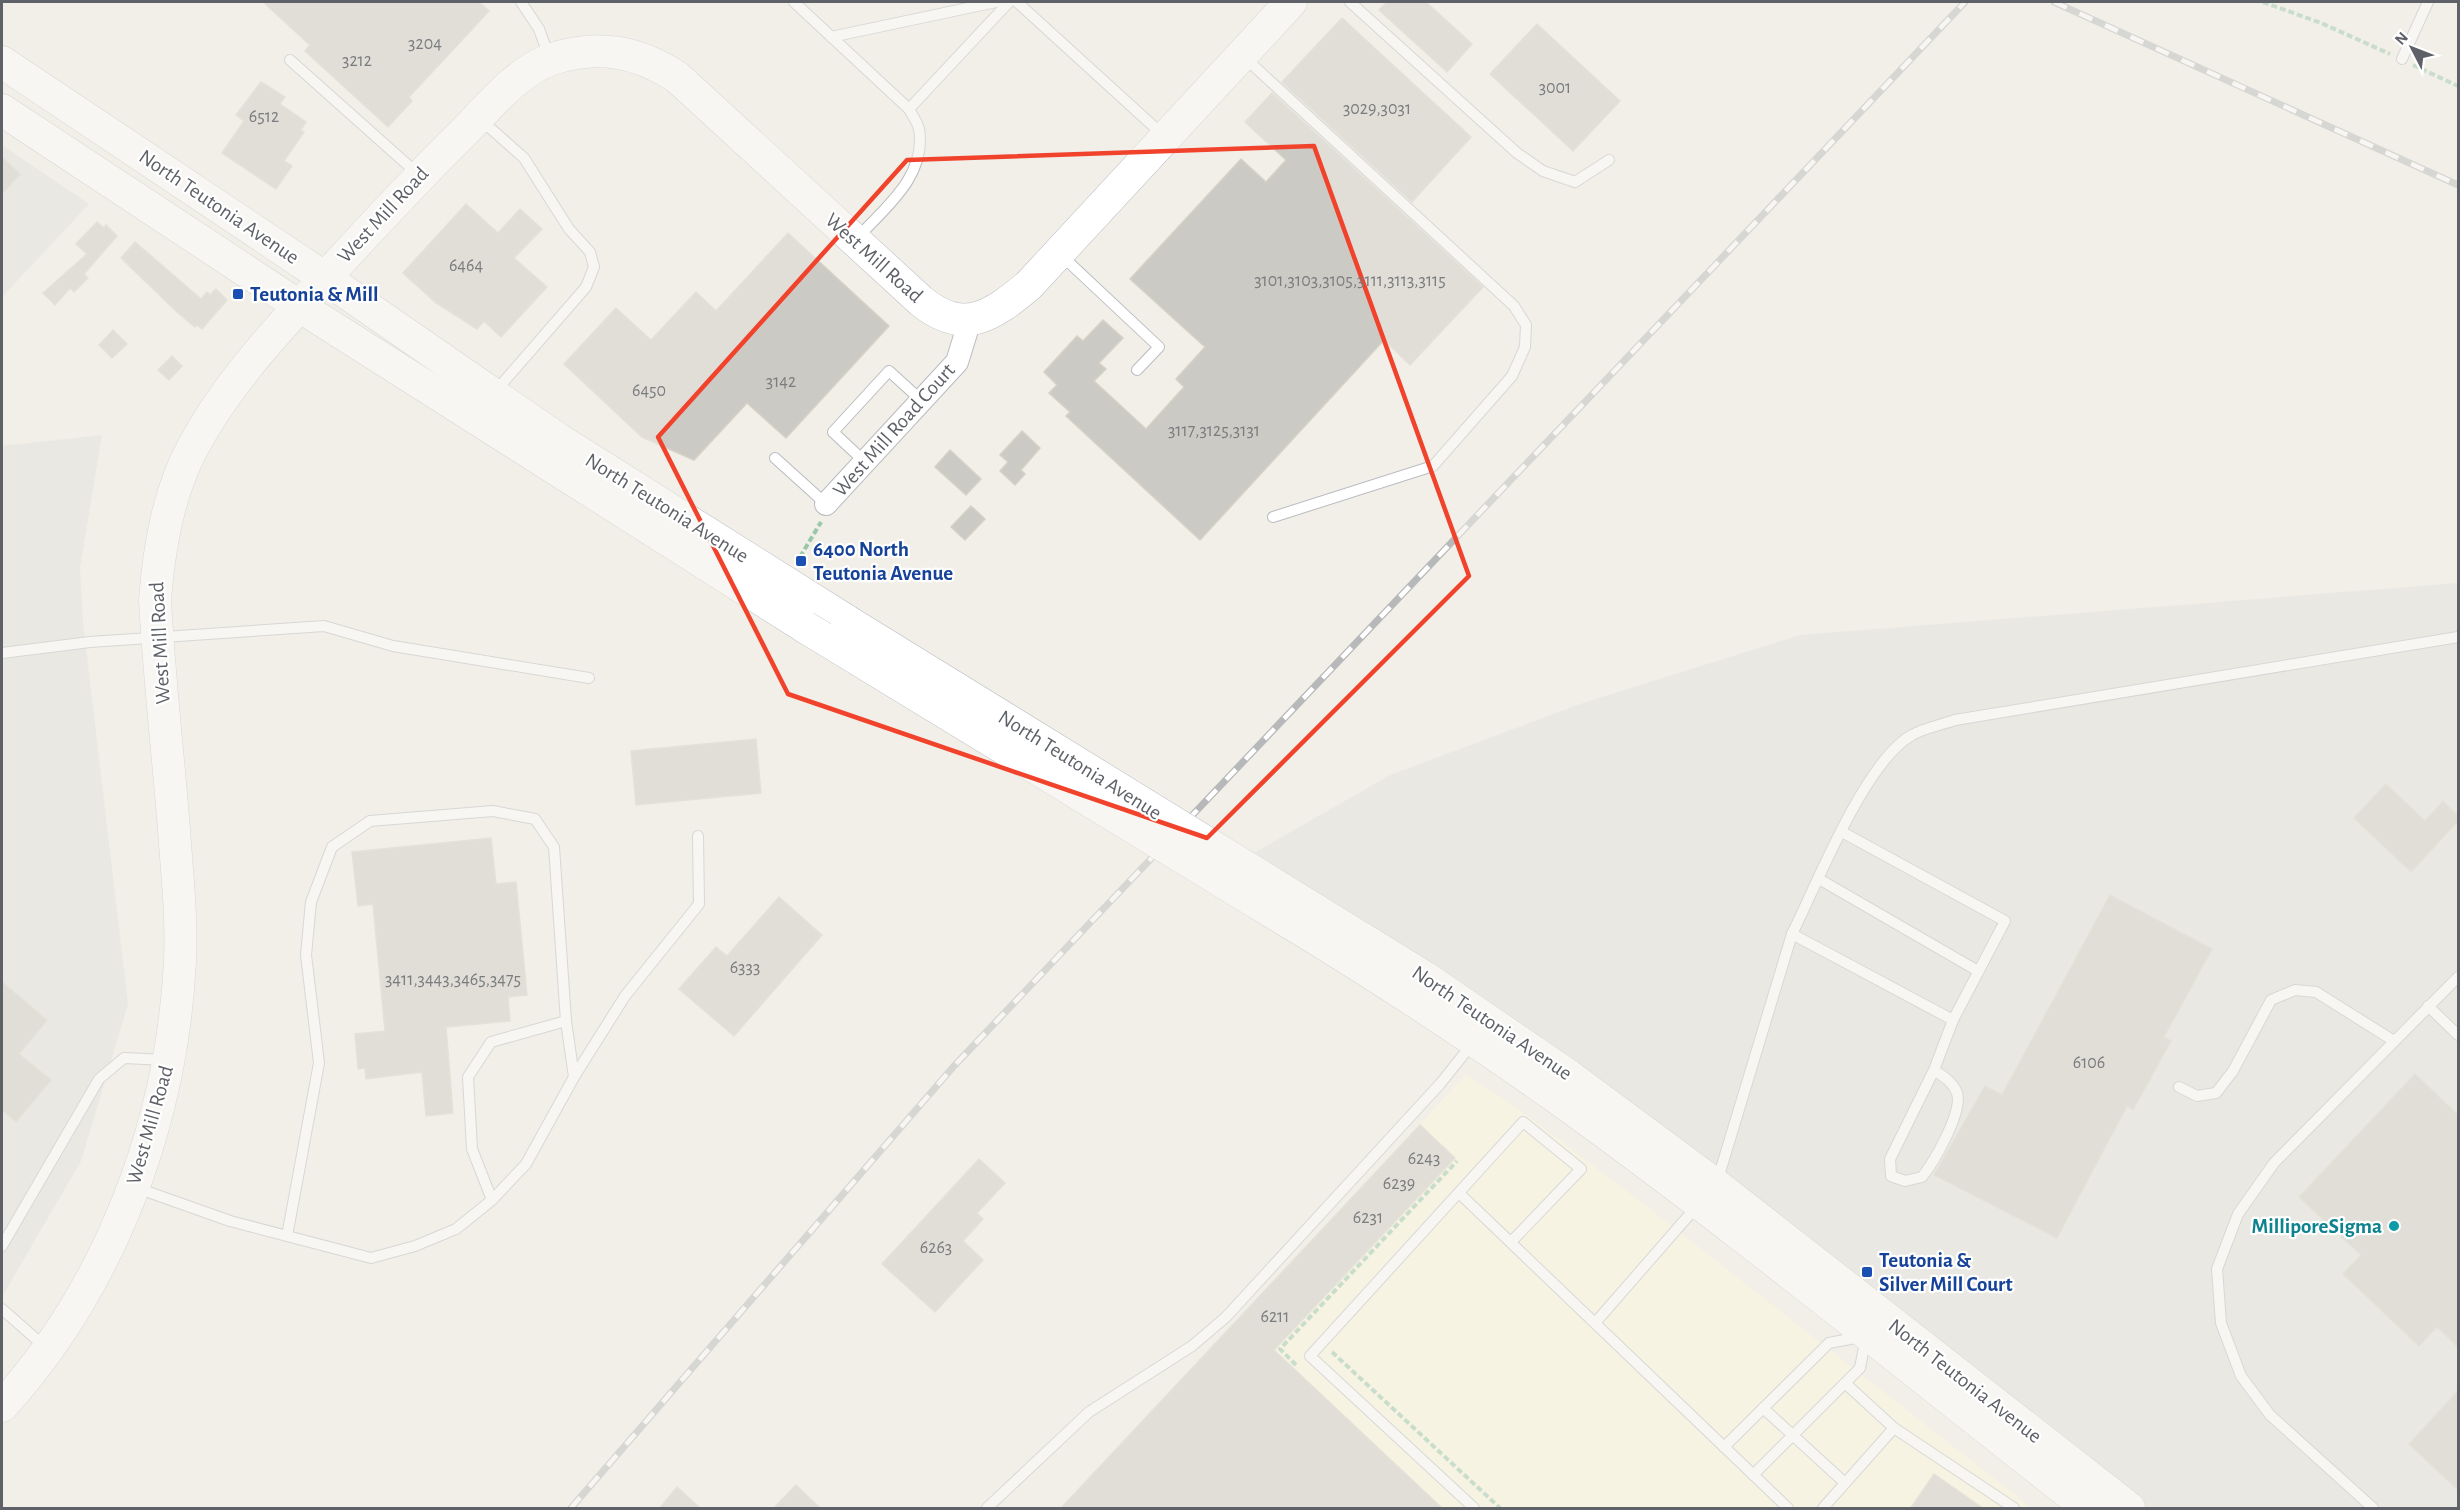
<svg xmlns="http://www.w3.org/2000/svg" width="2460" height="1510" viewBox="0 0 2460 1510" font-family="'Alegreya Sans',sans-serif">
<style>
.commercial{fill:#fff8de}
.industrial{fill:#e2e1db}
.building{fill:#cccac4;stroke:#d6d1c5;stroke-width:1.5}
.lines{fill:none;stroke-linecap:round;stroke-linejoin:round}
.lane-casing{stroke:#b9bcc1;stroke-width:12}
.street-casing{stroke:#b9bcc1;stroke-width:24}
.secondary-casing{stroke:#babdc3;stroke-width:33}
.path{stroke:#9ac8a9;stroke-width:4;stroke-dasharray:6 3;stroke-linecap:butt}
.lane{stroke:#fff;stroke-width:10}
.street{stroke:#fff;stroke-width:22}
.secondary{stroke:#fff;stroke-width:32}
.rail-casing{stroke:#b7b8b9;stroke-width:7}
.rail{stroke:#fff;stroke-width:4.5;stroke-dasharray:14;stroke-linecap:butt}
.secondary-bridge-casing{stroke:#babdc3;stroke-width:33;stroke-linecap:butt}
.secondary-bridge{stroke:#fff;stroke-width:32}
.marked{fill:none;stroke:#f1422c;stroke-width:4.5;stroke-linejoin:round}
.transit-dot{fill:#1a4fb4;stroke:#fff;stroke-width:2}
.culture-dot{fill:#0f9aa8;stroke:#fff;stroke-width:2}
.labels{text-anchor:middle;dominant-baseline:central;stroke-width:4.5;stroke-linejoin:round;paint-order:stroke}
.number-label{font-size:18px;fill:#7a7c7f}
.street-label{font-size:21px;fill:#5e6268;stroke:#fff}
.transit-label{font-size:21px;font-weight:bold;fill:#164399;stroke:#fff;text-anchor:start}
.culture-label{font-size:21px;font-weight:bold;fill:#0d838f;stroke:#fff;text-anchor:end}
</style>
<rect width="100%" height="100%" fill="#f1efe7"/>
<polygon class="commercial" points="1466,1075 1513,1105 1641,1202 2032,1508 1060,1508"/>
<g class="industrial">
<polygon points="2,145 89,204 2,297"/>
<polygon points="102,435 80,568 83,622 128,1004 81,1161 2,1297 2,446"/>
<polygon points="2458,583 2458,1508 2129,1508 1238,862 1390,775 1583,703 1800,635"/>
</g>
<g class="building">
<polygon points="263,2 479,2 489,11 409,97 412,101 388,127 305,51 310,45"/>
<polygon points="1387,2 1426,2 1472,44 1447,72 1379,10"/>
<polygon points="1342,18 1471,137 1412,202 1282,82"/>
<polygon points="1537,24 1620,101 1573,151 1490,74"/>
<polygon points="261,82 285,97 280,104 306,122 301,130 304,132 284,161 292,166 276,189 222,153 244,121 236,115"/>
<polygon points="1272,93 1483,287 1410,365 1384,340 1200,540 1066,416 1070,412 1049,393 1057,385 1044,372 1077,336 1083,341 1103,320 1123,338 1099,363 1106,369 1094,381 1146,429 1184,387 1176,379 1205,347 1130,279 1241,159 1266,182 1286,160 1245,122"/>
<polygon points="2,157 20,174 2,194"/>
<polygon points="466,204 498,233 520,209 542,229 514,258 547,287 501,337 484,321 477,329 436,303 403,273"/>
<polygon points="97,222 104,228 106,225 117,236 84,274 88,278 74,292 70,288 55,305 43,293 87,254 76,244"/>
<polygon points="788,233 889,326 786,438 747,403 694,460 642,437 564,364 616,308 651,340 696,292 716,311"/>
<polygon points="135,242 201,299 207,292 210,295 216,289 227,300 202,329 197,325 195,327 177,312 121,258"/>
<polygon points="113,330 127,344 112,358 99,345"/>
<polygon points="172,356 182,366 169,380 158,370"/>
<polygon points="1022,431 1040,448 1021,470 1025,474 1015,485 1000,471 1008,462 1000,455"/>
<polygon points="950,450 981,479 966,495 935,467"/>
<polygon points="971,506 985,519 965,540 951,527"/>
<polygon points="756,739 761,793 636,805 631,751"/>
<polygon points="2386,784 2425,821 2443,801 2458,816 2458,821 2411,872 2354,818"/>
<polygon points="491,838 496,884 516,882 527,995 508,997 510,1021 446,1027 453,1113 426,1116 422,1072 366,1079 365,1068 358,1069 355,1034 385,1031 373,904 358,906 352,852"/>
<polygon points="2110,895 2212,949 2164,1037 2171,1041 2133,1110 2127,1106 2057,1238 1934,1175 1985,1086 2002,1095"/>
<polygon points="779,897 822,935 734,1036 679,989 716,947 727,956"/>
<polygon points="2,982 47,1020 19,1054 51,1080 16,1122 2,1110"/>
<polygon points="2415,1074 2458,1115 2458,1347 2437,1327 2419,1346 2343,1274 2361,1255 2299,1197"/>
<polygon points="1420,1125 1455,1158 1274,1350 1443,1509 1060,1509"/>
<polygon points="979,1159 1005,1183 977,1213 983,1219 963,1241 983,1260 935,1312 882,1264"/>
<polygon points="2458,1391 2458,1490 2409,1444"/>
<polygon points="1934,1474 1984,1509 1910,1509"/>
<polygon points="796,1485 821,1509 773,1509"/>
<polygon points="677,1487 701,1509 659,1509"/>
</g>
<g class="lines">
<g class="lane-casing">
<g id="lane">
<polyline points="521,2 539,29 549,57"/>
<path d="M794,2L909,109C912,115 918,123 919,129C927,176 885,208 857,238"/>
<polyline points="1017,2 1163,135"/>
<polyline points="1350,2 1517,153 1543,171 1575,182 1609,160"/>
<polyline points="831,37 996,2"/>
<polyline points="1244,57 1514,306 1526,325 1525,347 1512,376 1433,466 1273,517"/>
<polyline points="2402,59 2428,2"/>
<polyline points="290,60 419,175"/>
<polyline points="909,109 1009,2"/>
<polyline points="481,120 524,158 569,229 590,252 594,267 586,287 494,393"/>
<polyline points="1061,255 1159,347 1137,370"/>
<polyline points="775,458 826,504"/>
<polyline points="865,462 833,432 889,371 922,401"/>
<polyline points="2,653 90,642 324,626 393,646 589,678"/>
<path d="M1842,832L2005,921L1953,1020L1792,934C1817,884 1865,761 1912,735C1924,728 1941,725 1955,720L2458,637"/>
<polyline points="1819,879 1978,971"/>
<polyline points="2428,1006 2458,1035"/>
<path d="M1934,1070L1890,1159L1891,1176L1905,1181L1922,1177C1934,1162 1963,1112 1957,1093C1953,1082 1943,1076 1934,1070L1953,1020"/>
<polyline points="2179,1087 2197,1096 2216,1093 2233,1071 2271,1000 2295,990 2316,992 2394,1041"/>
<polyline points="1717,1182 1792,934"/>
<polyline points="137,1188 230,1221 371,1258 415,1246 456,1229 492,1200 526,1164 574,1077 625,996 699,904 698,836"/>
<polyline points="1459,1193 1788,1508"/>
<polyline points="492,1200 472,1149 468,1077 491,1042 566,1021"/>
<polyline points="287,1236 319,1063 306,955 311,902 332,847 370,821 493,811 535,819 554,847 566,1021 574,1077"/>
<polyline points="2,1246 99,1079 124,1058 166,1060"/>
<polyline points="2,1309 44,1346"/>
<polyline points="1595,1323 1697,1206"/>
<polyline points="1845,1383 1894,1428"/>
<polyline points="1763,1408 1845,1483"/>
<polyline points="1724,1447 1829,1343 1860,1337"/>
<polyline points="1753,1475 1860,1368 1866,1337"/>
<polyline points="987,1508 1089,1412 1192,1346 1226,1317 1440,1084 1472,1044"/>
<polyline points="1474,1508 1310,1356 1523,1122 1581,1169 1511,1242"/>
<polyline points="1823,1508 1894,1428 2014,1508"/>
<polyline points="2373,1508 2270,1415 2241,1376 2221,1323 2217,1269 2238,1214 2274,1163 2458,977"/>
</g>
</g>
<g class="street-casing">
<polyline id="street" points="826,504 957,362 970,320"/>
</g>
<g class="secondary-casing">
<g id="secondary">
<polyline points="2,62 325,278 558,439 847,621"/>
<polyline points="2,110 299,306 805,627"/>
<polyline points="1280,888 1426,978 1569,1076 1716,1185 2129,1508"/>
<path d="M1259,904C1359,964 1457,1027 1553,1095C1736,1226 1911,1370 2088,1508"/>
<path d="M2,1406C111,1286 172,1122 180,961C182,917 177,873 174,830C168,753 159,677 155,600C159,548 168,493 193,447C227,383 276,332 324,279C369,230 414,181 462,134C487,109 517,71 552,59C598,44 637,51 677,77L921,301C964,336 992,316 1029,285L1291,2"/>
</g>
</g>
<g class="path">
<polyline points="2263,2 2321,23 2390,54"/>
<polyline points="2413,65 2458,86"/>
<polyline points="800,557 821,522"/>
<polyline points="1332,1352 1500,1508"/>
<polyline points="1296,1365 1280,1349 1457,1161"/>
</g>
<use href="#lane" class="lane"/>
<use href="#street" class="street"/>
<use href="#secondary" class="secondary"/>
<g class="rail-casing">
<g id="rail">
<polyline points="2054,2 2458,185"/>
<polyline points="571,1508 954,1066 1965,2"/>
</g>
</g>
<use href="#rail" class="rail"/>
<g class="secondary-bridge-casing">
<g id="secondary-bridge">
<polyline points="847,621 1280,888"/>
<polyline points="805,627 1259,904"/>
</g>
</g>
<use href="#secondary-bridge" class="secondary-bridge"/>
</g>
<path d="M0 0H2460V1510H0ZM1314,146L1469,576L1207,838L788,694L658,437L907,160Z" fill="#f1efe7" fill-opacity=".55" fill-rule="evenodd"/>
<path class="marked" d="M1314,146L1469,576L1207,838L788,694L658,437L907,160Z"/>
<g class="transit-dot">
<rect x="232" y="288" width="12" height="12" rx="3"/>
<rect x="795" y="555" width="12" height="12" rx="3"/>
<rect x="1861" y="1266" width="12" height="12" rx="3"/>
</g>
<circle class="culture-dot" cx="2394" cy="1226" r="6"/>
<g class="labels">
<g class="number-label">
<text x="425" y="44">3204</text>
<text x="357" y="61">3212</text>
<text x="1555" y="88">3001</text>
<text x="1377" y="109">3029,3031</text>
<text x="264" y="117">6512</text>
<text x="466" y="266">6464</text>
<text x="1350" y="281">3101,3103,3105,3111,3113,3115</text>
<text x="781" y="382">3142</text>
<text x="649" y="391">6450</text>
<text x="1214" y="431">3117,3125,3131</text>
<text x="745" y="968">6333</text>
<text x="453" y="980">3411,3443,3465,3475</text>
<text x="2089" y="1063">6106</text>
<text x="1424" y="1159">6243</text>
<text x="1399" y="1184">6239</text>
<text x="1368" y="1218">6231</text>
<text x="936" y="1248">6263</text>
<text x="1275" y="1317">6211</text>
</g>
<g class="street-label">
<text transform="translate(219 207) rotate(34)">North Teutonia Avenue</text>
<text transform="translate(383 215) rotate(-47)">West Mill Road</text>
<text transform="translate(874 258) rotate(42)">West Mill Road</text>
<text transform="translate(894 430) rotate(-48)">West Mill Road Court</text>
<text transform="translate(667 508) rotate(32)">North Teutonia Avenue</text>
<text transform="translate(160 643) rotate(-93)">West Mill Road</text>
<text transform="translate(1080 765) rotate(32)">North Teutonia Avenue</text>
<text transform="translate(1492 1023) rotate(34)">North Teutonia Avenue</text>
<text transform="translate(150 1125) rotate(-74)">West Mill Road</text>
<text transform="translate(1965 1381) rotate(38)">North Teutonia Avenue</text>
</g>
<g class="transit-label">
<text x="250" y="294">Teutonia &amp; Mill</text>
<text x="813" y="549">6400 North<tspan x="813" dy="24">Teutonia Avenue</tspan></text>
<text x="1879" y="1260">Teutonia &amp;<tspan x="1879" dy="24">Silver Mill Court</tspan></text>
</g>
<g class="culture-label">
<text x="2382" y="1226">MilliporeSigma</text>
</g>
</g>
<rect width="2460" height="1510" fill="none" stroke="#5e6268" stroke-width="6"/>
<g transform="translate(2412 48) rotate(312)" stroke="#ffffff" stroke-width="4.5" paint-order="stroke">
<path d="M0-4.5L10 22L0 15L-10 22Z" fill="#5e6268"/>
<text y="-9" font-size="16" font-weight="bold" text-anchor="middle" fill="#5e6268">N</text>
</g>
</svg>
